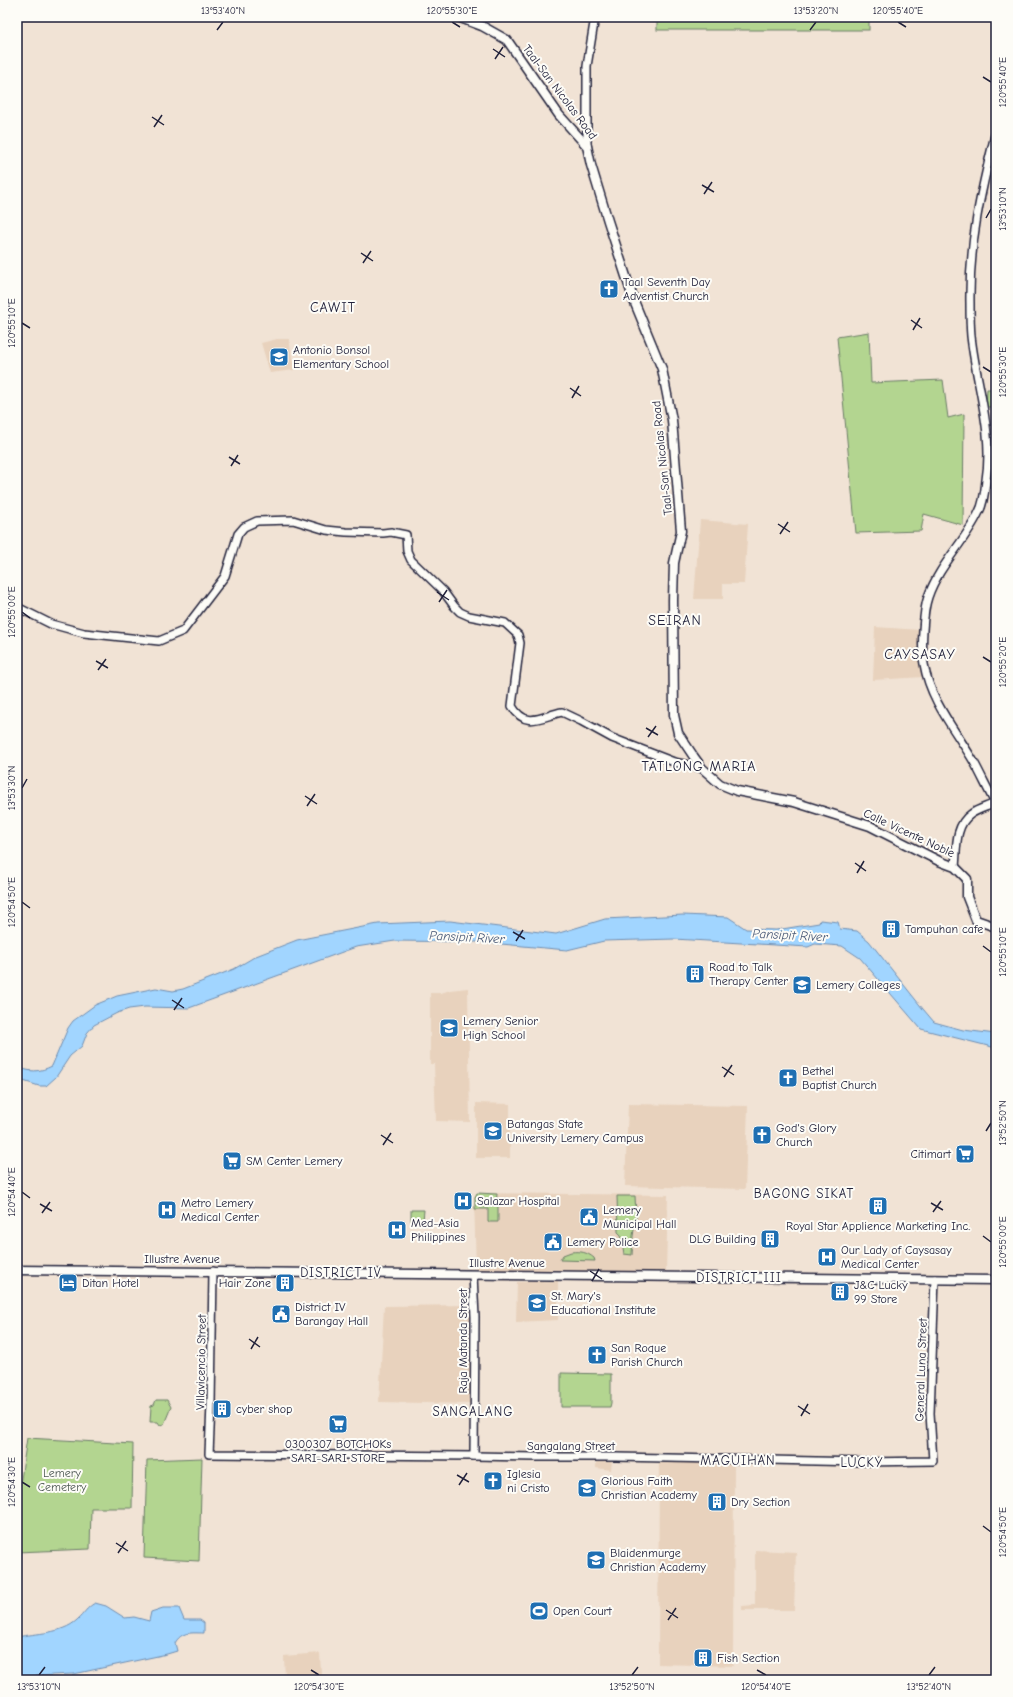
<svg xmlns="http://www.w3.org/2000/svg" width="1013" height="1697" viewBox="0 0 1013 1697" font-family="'Comic Neue',sans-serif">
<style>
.built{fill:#e8d2bd}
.green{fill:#b3d590;stroke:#6a7c66}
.water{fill:#a1d5ff;stroke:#6e8db1}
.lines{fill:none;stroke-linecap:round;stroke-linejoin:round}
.tertiary-casing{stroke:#22223b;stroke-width:10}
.secondary-casing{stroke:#22223b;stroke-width:11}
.tertiary{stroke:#fdfcf7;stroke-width:7}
.secondary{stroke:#fdfcf7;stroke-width:8}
.ticks{fill:none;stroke:#22223b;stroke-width:1.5}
.labels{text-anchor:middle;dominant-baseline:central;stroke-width:4;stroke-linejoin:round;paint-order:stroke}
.street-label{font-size:12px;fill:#22223b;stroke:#fdfcf7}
.poi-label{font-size:12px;fill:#22223b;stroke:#fdfcf7;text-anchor:start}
.park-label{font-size:12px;fill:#4e5854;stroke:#fdfcf7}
.water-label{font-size:13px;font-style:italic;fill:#485876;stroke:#fdfcf7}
.neighbourhood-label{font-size:13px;letter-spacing:1px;fill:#22223b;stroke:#fdfcf7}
.quarter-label{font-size:14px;letter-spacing:1px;fill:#22223b;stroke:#fdfcf7}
.neatline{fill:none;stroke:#22223b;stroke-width:1.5}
.ticks-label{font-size:10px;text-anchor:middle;fill:#22223b}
</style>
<rect width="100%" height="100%" fill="#f1e3d5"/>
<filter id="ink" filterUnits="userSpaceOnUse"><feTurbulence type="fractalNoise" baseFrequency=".025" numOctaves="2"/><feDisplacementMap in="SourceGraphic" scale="8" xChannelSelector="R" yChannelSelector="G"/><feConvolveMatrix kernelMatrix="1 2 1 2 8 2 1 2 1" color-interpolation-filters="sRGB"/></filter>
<g filter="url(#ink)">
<g class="built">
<polygon points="277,339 289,339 294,370 270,373 261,343"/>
<polygon points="700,520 748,524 744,584 723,584 723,599 694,599"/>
<polygon points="875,627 921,630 919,654 924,677 873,680"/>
<polygon points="468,988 470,1122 436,1121 434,1064 430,1064 430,993 441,993 450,990"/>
<polygon points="476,1103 510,1104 510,1158 476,1158"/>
<polygon points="628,1104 748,1106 745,1189 625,1186"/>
<polygon points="477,1193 668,1195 666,1272 476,1271 474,1197"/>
<polygon points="390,1223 404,1223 404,1237 389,1236"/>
<polygon points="558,1281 558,1320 516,1322 517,1282"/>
<polygon points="474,1305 472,1404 379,1402 384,1306"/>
<polygon points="598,1460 612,1461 611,1470 596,1468 596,1463"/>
<polygon points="659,1460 734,1463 733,1666 658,1664"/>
<polygon points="755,1550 796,1552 794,1610 742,1610 742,1606 755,1605"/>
<polygon points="320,1653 321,1674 324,1680 285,1680 284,1656"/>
</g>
<g class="green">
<rect x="657" y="17" width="212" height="13"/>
<polygon points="869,332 871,383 943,380 948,418 964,414 963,525 924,514 921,531 856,533 837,337"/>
<polygon points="987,389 996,389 996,407 986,407"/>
<polygon points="477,1193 497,1194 496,1205 498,1205 498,1222 488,1222 488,1209 475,1209 475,1197"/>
<polygon points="617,1196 635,1196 636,1217 633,1236 632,1255 624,1254 621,1235 618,1232"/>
<polygon points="411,1210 424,1210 423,1221 411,1221"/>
<path d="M571,1252C580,1251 587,1252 594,1258L595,1261L560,1260L563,1255Z"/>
<polygon points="561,1373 611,1374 611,1403 610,1407 561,1407"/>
<polygon points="156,1400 167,1400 171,1407 164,1424 160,1425 158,1422 150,1422 151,1406 154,1405"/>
<polygon points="27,1438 133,1444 132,1508 91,1508 90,1549 17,1552 17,1488 20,1486"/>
<polygon points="202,1458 199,1561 144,1558 147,1460"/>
</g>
<g class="water">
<path d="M683,915L728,917L746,929L776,930L819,923L820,920L838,922L840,929L857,931L869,941L923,1009L934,1022L963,1030L996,1034V1048L921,1029L860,958L842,946L815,944L808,947L674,939L604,941L567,950L479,942L395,941L356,947L189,1008L145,1007L129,1009L117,1013L94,1025L87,1033L82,1046L70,1056L56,1077L46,1086H39L17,1079V1066C29,1073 40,1072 52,1066L68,1028L73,1021L95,1005L117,996L156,988L173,991L183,989L234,969L256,956L297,940L378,924L450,921L556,934L605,919Z"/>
<path d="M95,1603L106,1606L125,1618L134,1617L149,1621L151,1612L163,1608H179L184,1620H200L204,1623V1633C191,1633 182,1631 175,1643L177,1651L167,1654L74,1674L17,1677V1637C36,1633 62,1634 77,1620C84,1614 86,1608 95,1603Z"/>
</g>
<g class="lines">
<g class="tertiary-casing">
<g id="tertiary">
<polyline points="587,146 587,66 595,17"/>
<path d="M17,607L51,624L84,633L159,641L183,631L225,576L238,534L244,527L257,521L293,520L326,530L346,532L383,533L391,532L406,535L407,551L411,560L443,591L454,606L460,612L469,616L505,623L518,635L520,643L512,706C526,730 542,716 562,712L581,721L612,738L674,762L702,768"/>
<path d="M955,867C957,849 954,826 971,814C978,809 987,807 995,803C988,790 981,775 974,762C956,731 930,701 924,664C921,649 923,611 928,597C939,565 965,542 979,512C984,503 985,490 986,480C994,432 976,384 971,336C970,325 970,314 970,303C969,241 981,191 996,131"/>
<polyline points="213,1271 211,1404 209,1454 474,1456 537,1457 616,1457 863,1462 933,1461 930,1413 935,1279"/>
<polyline points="473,1275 475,1317 474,1456"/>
</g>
</g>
<g class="secondary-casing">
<g id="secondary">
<polyline points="458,17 482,26 507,40 559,115 587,146 591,165 608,221 634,301 662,369 672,420 681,531 674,563 673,600 674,715 678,733 694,757 702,768 720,784 737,791 794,802 870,826 939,861 955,867 967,879 967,897 976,920 996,927"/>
<polyline points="17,1270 996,1280"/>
</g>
</g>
<use href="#tertiary" class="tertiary"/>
<use href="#secondary" class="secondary"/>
</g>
</g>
<path class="ticks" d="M452,22L460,27M898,22L906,27M217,30L223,22M810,30L816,22M493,49L505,57M495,59L503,47M983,77L991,82M152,117L164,125M154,127L162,115M702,185L714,192M704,194L712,182M986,218L991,209M361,253L373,261M363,263L371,251M911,320L922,328M22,323L30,328M913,330L920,318M983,367L991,372M570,388L581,396M572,398L579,386M229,457L240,464M231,466L238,455M778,524L790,532M780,534L788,522M437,592L449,600M439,602L447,590M22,612L30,618M983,657L991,662M96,661L108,668M98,670L106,659M646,728L658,735M648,737L656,726M22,788L27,779M305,796L317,804M307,806L315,794M855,863L866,871M857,873L864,861M22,902L30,908M513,932L525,939M516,941L523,930M983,946L991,952M172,1000L184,1008M174,1010L182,998M722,1067L734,1075M724,1077L732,1065M986,1131L991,1123M381,1135L393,1143M383,1145L391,1133M22,1192L30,1198M931,1203L943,1210M40,1204L52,1211M933,1212L941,1201M42,1213L50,1202M983,1236L991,1242M590,1271L602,1279M592,1281L599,1269M249,1339L260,1347M251,1349L258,1337M798,1406L810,1414M801,1416L808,1404M457,1475L469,1482M22,1482L30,1487M459,1485L467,1473M983,1526L991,1532M116,1543L128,1551M118,1553L126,1541M666,1610L678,1618M668,1620L676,1608M311,1670L319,1675M757,1670L766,1675M39,1675L45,1667M632,1675L638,1667M929,1675L935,1667"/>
<defs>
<g id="church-square" transform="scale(1)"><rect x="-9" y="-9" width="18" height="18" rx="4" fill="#1f6fb2" stroke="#fdfcf7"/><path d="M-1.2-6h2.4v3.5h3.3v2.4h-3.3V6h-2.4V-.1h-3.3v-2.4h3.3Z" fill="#fff"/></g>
<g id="school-square" transform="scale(1)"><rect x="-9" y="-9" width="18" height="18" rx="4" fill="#1f6fb2" stroke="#fdfcf7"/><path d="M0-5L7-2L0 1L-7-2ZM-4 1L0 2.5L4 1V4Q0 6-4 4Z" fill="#fff"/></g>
<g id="building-square" transform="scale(1)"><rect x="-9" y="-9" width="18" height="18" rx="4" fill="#1f6fb2" stroke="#fdfcf7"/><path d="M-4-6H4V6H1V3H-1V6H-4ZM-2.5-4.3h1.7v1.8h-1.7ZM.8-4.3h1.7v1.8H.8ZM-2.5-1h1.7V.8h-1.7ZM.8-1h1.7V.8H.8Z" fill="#fff"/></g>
<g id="university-square" transform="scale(1)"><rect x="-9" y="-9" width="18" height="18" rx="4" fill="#1f6fb2" stroke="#fdfcf7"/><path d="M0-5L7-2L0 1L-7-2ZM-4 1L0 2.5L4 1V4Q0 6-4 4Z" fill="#fff"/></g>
<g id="supermarket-square" transform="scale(1)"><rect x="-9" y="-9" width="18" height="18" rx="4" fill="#1f6fb2" stroke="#fdfcf7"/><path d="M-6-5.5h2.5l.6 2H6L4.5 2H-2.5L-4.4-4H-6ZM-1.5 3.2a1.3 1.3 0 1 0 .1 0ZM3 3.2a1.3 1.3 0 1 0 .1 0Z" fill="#fff"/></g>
<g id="hospital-square" transform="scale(1)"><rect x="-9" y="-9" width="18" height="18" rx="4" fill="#1f6fb2" stroke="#fdfcf7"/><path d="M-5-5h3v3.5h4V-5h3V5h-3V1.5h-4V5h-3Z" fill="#fff"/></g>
<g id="civic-square" transform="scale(1)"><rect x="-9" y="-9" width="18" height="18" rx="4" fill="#1f6fb2" stroke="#fdfcf7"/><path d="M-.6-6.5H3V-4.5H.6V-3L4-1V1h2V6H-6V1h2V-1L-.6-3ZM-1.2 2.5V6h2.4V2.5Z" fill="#fff"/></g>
<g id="hotel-square" transform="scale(1)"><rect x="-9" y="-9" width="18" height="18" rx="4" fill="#1f6fb2" stroke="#fdfcf7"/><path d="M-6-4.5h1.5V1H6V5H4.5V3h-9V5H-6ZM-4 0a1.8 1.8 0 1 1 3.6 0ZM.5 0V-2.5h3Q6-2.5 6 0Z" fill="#fff"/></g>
<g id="stadium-square" transform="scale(1)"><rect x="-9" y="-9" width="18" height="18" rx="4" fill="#1f6fb2" stroke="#fdfcf7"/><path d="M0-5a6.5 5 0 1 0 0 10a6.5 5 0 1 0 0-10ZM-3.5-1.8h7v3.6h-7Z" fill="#fff"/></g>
</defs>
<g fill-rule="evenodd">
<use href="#church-square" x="609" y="289"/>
<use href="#school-square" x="279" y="357"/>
<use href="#building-square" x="891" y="929"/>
<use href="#building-square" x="695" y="974"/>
<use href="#university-square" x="802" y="985"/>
<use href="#school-square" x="449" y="1028"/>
<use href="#church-square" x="788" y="1078"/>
<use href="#university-square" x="493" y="1131"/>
<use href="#church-square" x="762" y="1135"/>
<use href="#supermarket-square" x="965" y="1154"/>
<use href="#supermarket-square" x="232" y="1161"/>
<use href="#hospital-square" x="463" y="1201"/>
<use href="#building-square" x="878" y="1206"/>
<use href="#hospital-square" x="167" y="1210"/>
<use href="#civic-square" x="589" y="1217"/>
<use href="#hospital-square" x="397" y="1230"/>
<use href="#building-square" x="770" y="1239"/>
<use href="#civic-square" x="553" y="1242"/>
<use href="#hospital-square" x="827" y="1257"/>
<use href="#hotel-square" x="68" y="1283"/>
<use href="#building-square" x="285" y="1283"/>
<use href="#building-square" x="840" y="1292"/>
<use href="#school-square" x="537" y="1303"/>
<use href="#civic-square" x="281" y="1314"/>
<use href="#church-square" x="597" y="1355"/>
<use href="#building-square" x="222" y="1409"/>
<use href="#supermarket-square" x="338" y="1424"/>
<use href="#church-square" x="493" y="1481"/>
<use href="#school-square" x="587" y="1488"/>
<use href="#building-square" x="717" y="1502"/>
<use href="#school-square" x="596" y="1560"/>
<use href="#stadium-square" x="539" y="1611"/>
<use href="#building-square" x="703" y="1658"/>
</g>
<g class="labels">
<g class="street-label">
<text transform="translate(560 92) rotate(53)">Taal-San Nicolas Road</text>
<text transform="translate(662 458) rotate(-96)">Taal-San Nicolas Road</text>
<text transform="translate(909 833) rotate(25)">Calle Vicente Noble</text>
<text x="182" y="1259">Illustre Avenue</text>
<text x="507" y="1263">Illustre Avenue</text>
<text transform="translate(463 1341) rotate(-90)">Raja Matanda Street</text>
<text transform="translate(201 1362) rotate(-89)">Villavicencio Street</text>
<text transform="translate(921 1370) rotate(-88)">General Luna Street</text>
<text x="571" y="1446">Sangalang Street</text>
</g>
<g class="poi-label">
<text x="623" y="282">Taal Seventh Day<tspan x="623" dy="14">Adventist Church</tspan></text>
<text x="293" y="350">Antonio Bonsol<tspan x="293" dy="14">Elementary School</tspan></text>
<text x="905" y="929">Tampuhan cafe</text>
<text x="709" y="967">Road to Talk<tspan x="709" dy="14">Therapy Center</tspan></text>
<text x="816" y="985">Lemery Colleges</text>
<text x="463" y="1021">Lemery Senior<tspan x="463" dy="14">High School</tspan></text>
<text x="802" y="1071">Bethel<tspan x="802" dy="14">Baptist Church</tspan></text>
<text x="507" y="1124">Batangas State<tspan x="507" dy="14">University Lemery Campus</tspan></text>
<text x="776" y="1128">God's Glory<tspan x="776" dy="14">Church</tspan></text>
<text x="951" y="1154" text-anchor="end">Citimart</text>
<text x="246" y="1161">SM Center Lemery</text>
<text x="477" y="1201">Salazar Hospital</text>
<text x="181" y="1203">Metro Lemery<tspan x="181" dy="14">Medical Center</tspan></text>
<text x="603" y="1210">Lemery<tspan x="603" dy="14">Municipal Hall</tspan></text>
<text x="411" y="1223">Med-Asia<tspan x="411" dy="14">Philippines</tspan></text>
<text x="878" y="1226" text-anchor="middle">Royal Star Applience Marketing Inc.</text>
<text x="756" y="1239" text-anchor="end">DLG Building</text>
<text x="567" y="1242">Lemery Police</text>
<text x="841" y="1250">Our Lady of Caysasay<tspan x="841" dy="14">Medical Center</tspan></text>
<text x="82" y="1283">Ditan Hotel</text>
<text x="271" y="1283" text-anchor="end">Hair Zone</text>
<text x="854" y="1285">J&amp;C Lucky<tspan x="854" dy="14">99 Store</tspan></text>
<text x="551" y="1296">St. Mary's<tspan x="551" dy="14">Educational Institute</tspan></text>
<text x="295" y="1307">District IV<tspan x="295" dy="14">Barangay Hall</tspan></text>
<text x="611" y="1348">San Roque<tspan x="611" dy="14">Parish Church</tspan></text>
<text x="236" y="1409">cyber shop</text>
<text x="338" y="1444" text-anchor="middle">0300307 BOTCHOKs<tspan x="338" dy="14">SARI-SARI STORE</tspan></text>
<text x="507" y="1474">Iglesia<tspan x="507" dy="14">ni Cristo</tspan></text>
<text x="601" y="1481">Glorious Faith<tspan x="601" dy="14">Christian Academy</tspan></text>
<text x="731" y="1502">Dry Section</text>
<text x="610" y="1553">Blaidenmurge<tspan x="610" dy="14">Christian Academy</tspan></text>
<text x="553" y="1611">Open Court</text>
<text x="717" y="1658">Fish Section</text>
</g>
<g class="park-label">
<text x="62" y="1473">Lemery<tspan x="62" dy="14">Cemetery</tspan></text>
</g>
<g class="water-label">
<text transform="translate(790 935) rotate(3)">Pansipit River</text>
<text transform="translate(467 937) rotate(3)">Pansipit River</text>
</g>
<g class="neighbourhood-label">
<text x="804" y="1193">BAGONG SIKAT</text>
<text x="341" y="1272">DISTRICT IV</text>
<text x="739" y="1277">DISTRICT III</text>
<text x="473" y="1411">SANGALANG</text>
<text x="738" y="1460">MAGUIHAN</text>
<text x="862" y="1462">LUCKY</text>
</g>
<g class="quarter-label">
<text x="333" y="307">CAWIT</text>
<text x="675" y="620">SEIRAN</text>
<text x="920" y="654">CAYSASAY</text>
<text x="699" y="766">TATLONG MARIA</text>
</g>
</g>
<rect width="1013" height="1697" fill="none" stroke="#fdfcf7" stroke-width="44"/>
<rect x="22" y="22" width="969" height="1653" class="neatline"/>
<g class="ticks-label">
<text x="223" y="14">13°53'40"N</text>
<text x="452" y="14">120°55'30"E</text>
<text x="816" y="14">13°53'20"N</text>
<text x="898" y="14">120°55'40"E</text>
<text transform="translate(1002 82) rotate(-90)" y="4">120°55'40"E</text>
<text transform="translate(1002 209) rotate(-90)" y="4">13°53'10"N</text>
<text transform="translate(11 323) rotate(-90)" y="4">120°55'10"E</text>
<text transform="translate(1002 372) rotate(-90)" y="4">120°55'30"E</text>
<text transform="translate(11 612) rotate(-90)" y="4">120°55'00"E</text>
<text transform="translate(1002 662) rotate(-90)" y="4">120°55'20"E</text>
<text transform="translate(11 788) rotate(-90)" y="4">13°53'30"N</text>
<text transform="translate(11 902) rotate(-90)" y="4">120°54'50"E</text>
<text transform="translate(1002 952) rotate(-90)" y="4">120°55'10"E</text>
<text transform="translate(1002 1123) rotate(-90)" y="4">13°52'50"N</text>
<text transform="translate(11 1192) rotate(-90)" y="4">120°54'40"E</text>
<text transform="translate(1002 1242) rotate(-90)" y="4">120°55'00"E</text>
<text transform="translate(11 1482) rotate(-90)" y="4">120°54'30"E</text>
<text transform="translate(1002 1532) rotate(-90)" y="4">120°54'50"E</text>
<text x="39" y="1690">13°53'10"N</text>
<text x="319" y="1690">120°54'30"E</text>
<text x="632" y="1690">13°52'50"N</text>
<text x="766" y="1690">120°54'40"E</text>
<text x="929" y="1690">13°52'40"N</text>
</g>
</svg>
